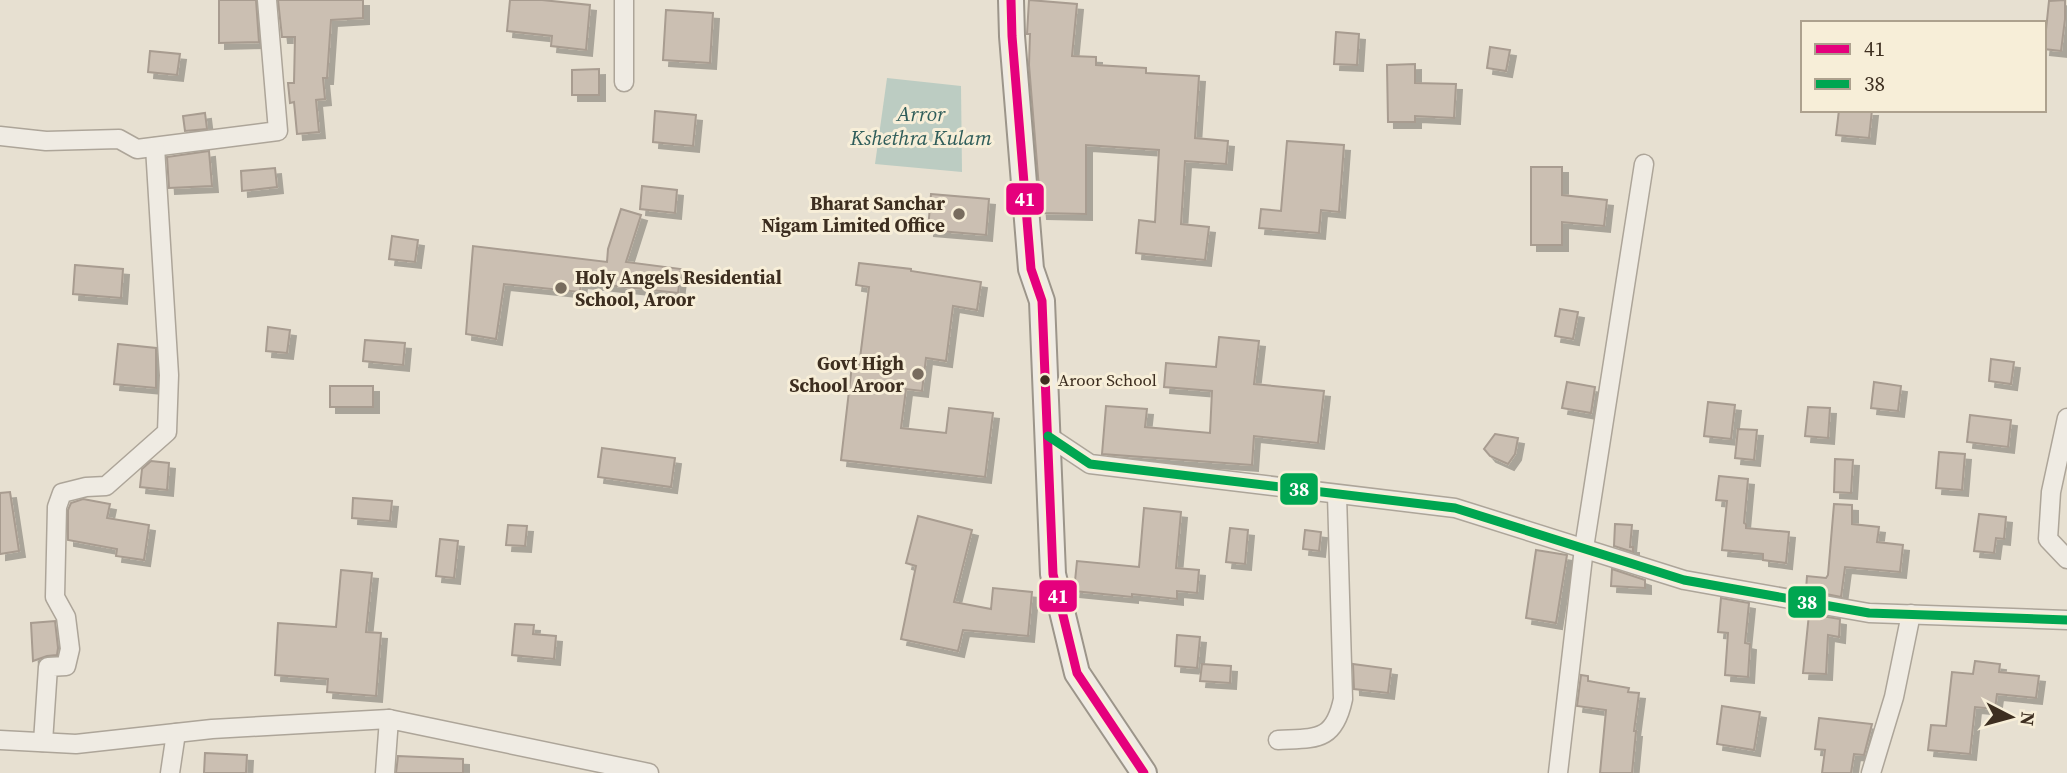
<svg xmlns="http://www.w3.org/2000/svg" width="2067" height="773" viewBox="0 0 2067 773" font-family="'Source Serif 4',serif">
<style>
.water{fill:#bcccc2}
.building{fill:#cbbfb2;stroke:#a89c90;stroke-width:2;filter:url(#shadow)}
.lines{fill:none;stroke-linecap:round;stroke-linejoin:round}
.minor-casing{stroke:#ada599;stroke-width:21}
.secondary-casing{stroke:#9c958a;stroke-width:28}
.minor{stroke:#efebe3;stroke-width:18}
.secondary{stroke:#efebe3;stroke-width:24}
.bus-1-casing{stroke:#f7eed8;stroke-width:14}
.bus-2-casing{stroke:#f7eed8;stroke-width:14}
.bus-1{stroke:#e5007d;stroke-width:9}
.bus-2{stroke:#00a651;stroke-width:9}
.poi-dot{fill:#786c5e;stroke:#f7eed8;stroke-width:2.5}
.bus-dot{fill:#3d2e20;stroke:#f7eed8;stroke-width:2.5}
.labels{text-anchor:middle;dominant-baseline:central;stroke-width:6;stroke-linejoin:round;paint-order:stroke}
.bus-label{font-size:17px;fill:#3d2e20;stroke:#f7eed8;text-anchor:start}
.poi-label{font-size:19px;font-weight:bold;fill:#3d2e20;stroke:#f7eed8;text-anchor:end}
.water-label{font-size:21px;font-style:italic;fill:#2f5d5a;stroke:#f7eed8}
.line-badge{stroke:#f7eed8;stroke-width:2.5}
.badge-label{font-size:19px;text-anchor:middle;font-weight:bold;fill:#fff}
</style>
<defs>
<filter id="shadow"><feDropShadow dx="6" dy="6" stdDeviation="0" flood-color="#0004"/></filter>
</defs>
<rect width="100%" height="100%" fill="#e7e0d1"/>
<polygon class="water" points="887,78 961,86 962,172 875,164"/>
<g class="building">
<polygon points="219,0 256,0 259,42 219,43"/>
<polygon points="278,0 363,0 363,18 331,20 327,78 323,78 325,99 316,100 319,132 297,134 294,102 290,103 288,83 294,83 295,37 282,37"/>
<polygon points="510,0 542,0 590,5 586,50 551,46 552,36 507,31"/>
<polygon points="1029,0 1077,4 1072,56 1096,57 1096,65 1146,68 1146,73 1199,76 1195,138 1228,141 1226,164 1185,161 1181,224 1209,227 1205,260 1136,253 1139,220 1155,222 1159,150 1086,145 1086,214 1041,213 1029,65 1030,34 1027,34"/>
<polygon points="2065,0 2065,19 2061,51 2044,49 2049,1"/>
<polygon points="666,10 713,13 710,63 663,60"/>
<polygon points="1336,32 1359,34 1357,65 1334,64"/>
<polygon points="1490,47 1510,50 1506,71 1487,68"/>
<polygon points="150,51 180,54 177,75 148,72"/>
<polygon points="1415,64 1415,83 1456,84 1454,118 1415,116 1415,122 1388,122 1387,65"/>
<polygon points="599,69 599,95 572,95 572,70"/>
<polygon points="1839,110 1872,110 1869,138 1836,135"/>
<polygon points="655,111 696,115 693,146 653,142"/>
<polygon points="205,113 207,129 185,131 183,116"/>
<polygon points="1287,141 1344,145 1339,212 1321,210 1319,233 1259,228 1261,209 1281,211"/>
<polygon points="209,151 212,186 169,188 167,157"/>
<polygon points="1531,167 1562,167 1562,195 1607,200 1604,226 1562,222 1562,245 1531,245"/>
<polygon points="275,168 277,187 242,191 241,171"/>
<polygon points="642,186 677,190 675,213 640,209"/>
<polygon points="931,194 989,199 986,235 928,230"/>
<polygon points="621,209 641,215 626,262 681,269 678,293 581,282 580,292 504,284 496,339 466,334 473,246 607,262 608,249"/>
<polygon points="392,236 418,240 415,262 389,259"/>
<polygon points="859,263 911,269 911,271 981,282 977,310 953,306 946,361 926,358 922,391 906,389 901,428 946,433 949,408 993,413 985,477 841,460 852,365 859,366 869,287 856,285"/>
<polygon points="75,265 123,269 121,298 73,294"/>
<polygon points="1560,309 1578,312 1573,339 1555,336"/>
<polygon points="268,327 290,330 287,353 266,351"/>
<polygon points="1219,337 1259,341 1254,384 1324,391 1318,443 1254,436 1252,465 1102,454 1106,406 1147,409 1145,427 1210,433 1212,391 1164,387 1166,363 1216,367"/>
<polygon points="365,340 405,343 403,365 363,361"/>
<polygon points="118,344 156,348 156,388 114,384"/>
<polygon points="1991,359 2014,362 2011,384 1989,381"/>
<polygon points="1567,382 1595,387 1591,413 1562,408"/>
<polygon points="1874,382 1901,386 1898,411 1871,408"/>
<rect x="330" y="386" width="43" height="21"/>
<polygon points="1708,402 1735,405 1731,439 1704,436"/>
<polygon points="1808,407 1830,408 1828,438 1805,436"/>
<polygon points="1970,415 2011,420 2008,447 1967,442"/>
<polygon points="1738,429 1757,430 1754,460 1735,458"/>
<polygon points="1495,434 1518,438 1515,454 1508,464 1490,456 1484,449"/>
<polygon points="602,448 675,458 671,487 598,477"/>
<polygon points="1939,452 1965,454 1962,490 1936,488"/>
<polygon points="1835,459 1853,460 1851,493 1834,492"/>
<polygon points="151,461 169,463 167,490 140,487 142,469"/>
<polygon points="1719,476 1748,479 1744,523 1746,524 1746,528 1789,532 1786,563 1763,560 1763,554 1722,550 1727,501 1716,500"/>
<polygon points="10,492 19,551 0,554 0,493"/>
<polygon points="353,498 392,501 390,521 352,518"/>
<polygon points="83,499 110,504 107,518 149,525 144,560 116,556 117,549 68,540 68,510 71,503"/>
<polygon points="1834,504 1852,505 1852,524 1879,527 1877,542 1903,545 1900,572 1845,567 1841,597 1806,590 1807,576 1826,578 1828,575"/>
<polygon points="1144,508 1181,512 1176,568 1199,570 1197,593 1177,591 1177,599 1132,594 1132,597 1074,591 1077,561 1139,567"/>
<polygon points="1979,514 2006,517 2004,539 1996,538 1994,553 1974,551"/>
<polygon points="918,516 972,530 954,602 991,609 993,588 1032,592 1028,636 963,630 958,651 901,639 916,566 906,563"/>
<polygon points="1615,524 1632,525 1630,547 1633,547 1633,552 1614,546"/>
<polygon points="508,525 527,526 525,546 506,545"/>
<polygon points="1230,528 1248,530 1245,564 1226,562"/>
<polygon points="1305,530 1321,532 1319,551 1303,549"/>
<polygon points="440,539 458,541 454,578 436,576"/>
<polygon points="1536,550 1567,555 1556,623 1526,618"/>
<polygon points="1612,569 1645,580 1645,588 1611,586"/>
<polygon points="341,570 372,573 366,632 381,633 376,696 327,692 328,679 275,675 278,623 336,627"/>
<polygon points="1721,598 1749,603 1745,643 1750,644 1748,677 1725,675 1728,633 1718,632"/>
<polygon points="1809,614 1840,619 1839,637 1828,635 1826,674 1803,673"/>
<polygon points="55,621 58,648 57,655 47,656 33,661 31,623"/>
<polygon points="515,624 534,625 533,634 556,636 554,659 512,655"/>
<polygon points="1177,635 1200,637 1197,668 1175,666"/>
<polygon points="1975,661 2000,664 1999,672 2039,676 2036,698 1997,694 1995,709 1975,707 1970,754 1928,750 1931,725 1946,726 1952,672 1973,674"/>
<polygon points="1202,664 1231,666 1230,683 1200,681"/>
<polygon points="1353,664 1391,669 1388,693 1354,689"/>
<polygon points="1581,675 1588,676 1588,681 1629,688 1628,692 1639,693 1634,731 1636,731 1632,773 1600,773 1606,710 1577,706"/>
<polygon points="1722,706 1760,712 1754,750 1717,744"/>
<polygon points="1819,718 1872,724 1864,755 1854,754 1851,773 1822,773 1825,750 1815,749"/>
<polygon points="205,753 247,755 246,773 204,773"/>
<polygon points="398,756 463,759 463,773 396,773"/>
</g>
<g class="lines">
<g class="minor-casing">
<g id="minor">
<polyline points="624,0 624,82"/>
<polyline points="0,136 46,141 119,139 137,149 278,131 267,0"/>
<polyline points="2067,418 2051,492 2048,539 2067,559"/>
<polyline points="1048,436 1090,464 1455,508 1684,580 1869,613 2067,620"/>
<polyline points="0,740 76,744 212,729 389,719"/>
<path d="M1278,740C1316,738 1334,742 1343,699L1337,495"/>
<polyline points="43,742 48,667 66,666 70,649 66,617 55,597 57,507 62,493 86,487 106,486 167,432 169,375 155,147"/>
<polyline points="170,773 176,733"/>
<polyline points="385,773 389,719 649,773"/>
<polyline points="1558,773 1584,548 1644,164"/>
<polyline points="1871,773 1894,697 1911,614"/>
</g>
</g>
<g class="secondary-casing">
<polyline id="secondary" points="1011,0 1012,36 1031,269 1042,301 1053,574 1077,673 1144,773"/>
</g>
<use href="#minor" class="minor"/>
<use href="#secondary" class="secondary"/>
<g class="bus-1-casing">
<polyline id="bus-1" points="1011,0 1012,36 1031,269 1042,301 1053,574 1077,673 1144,773"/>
</g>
<g class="bus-2-casing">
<polyline id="bus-2" points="1048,436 1090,464 1455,508 1684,580 1869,613 2067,620"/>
</g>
<use href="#bus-1" class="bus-1"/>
<use href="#bus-2" class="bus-2"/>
</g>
<g class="poi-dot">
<circle cx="959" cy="214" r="7"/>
<circle cx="561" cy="288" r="7"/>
<circle cx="918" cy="374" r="7"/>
</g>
<circle class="bus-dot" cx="1045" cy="380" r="6"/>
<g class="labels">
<g class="bus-label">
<text x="1058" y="380">Aroor School</text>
</g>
<g class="poi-label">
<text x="945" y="203">Bharat Sanchar<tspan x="945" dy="22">Nigam Limited Office</tspan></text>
<text x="575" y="277" text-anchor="start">Holy Angels Residential<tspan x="575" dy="22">School, Aroor</tspan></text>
<text x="904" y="363">Govt High<tspan x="904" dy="22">School Aroor</tspan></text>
</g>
<g class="water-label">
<text x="921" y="113">Arror<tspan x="921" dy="24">Kshethra Kulam</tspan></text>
</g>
</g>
<g class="line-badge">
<rect x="1005" y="182" width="40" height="34" rx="7" fill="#e5007d"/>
<rect x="1279" y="472" width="40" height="34" rx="7" fill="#00a651"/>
<rect x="1038" y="579" width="40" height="34" rx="7" fill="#e5007d"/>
<rect x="1787" y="585" width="40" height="34" rx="7" fill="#00a651"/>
</g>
<g class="badge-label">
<text x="1025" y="206">41</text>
<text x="1299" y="496">38</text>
<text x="1058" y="603">41</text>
<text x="1807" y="609">38</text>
</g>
<rect x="1801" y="21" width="245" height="91" fill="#f7eed8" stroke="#ada18e" stroke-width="2"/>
<rect x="1815" y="44" width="35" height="10" fill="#e5007d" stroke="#ada18e" stroke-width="2"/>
<text x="1864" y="56" font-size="21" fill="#3d2e20">41</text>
<rect x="1815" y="79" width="35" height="10" fill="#00a651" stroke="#ada18e" stroke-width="2"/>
<text x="1864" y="91" font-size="21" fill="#3d2e20">38</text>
<g transform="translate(2011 717) rotate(96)" stroke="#f7eed8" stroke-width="5" paint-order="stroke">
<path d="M0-5L12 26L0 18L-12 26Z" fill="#3d2e20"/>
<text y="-10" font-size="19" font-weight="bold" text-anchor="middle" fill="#3d2e20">N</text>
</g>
</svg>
